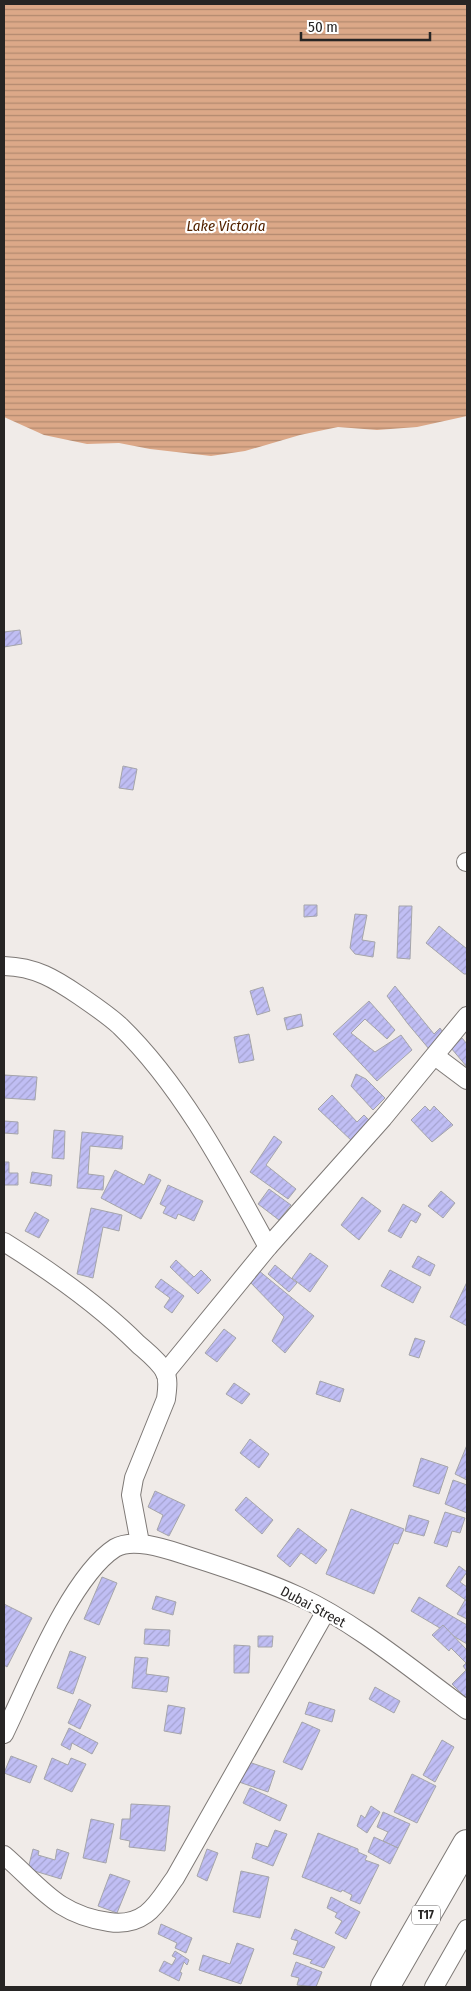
<svg xmlns="http://www.w3.org/2000/svg" width="471" height="1991" viewBox="0 0 471 1991" font-family="'Fira Sans Condensed',sans-serif">
<style>
.water{fill:url(#water-rules)}
.building{fill:url(#building-hatch);stroke:#a5a5aa}
.lines{fill:none;stroke-linecap:round;stroke-linejoin:round}
.minor-casing{stroke:#7e7976;stroke-width:20}
.primary-casing{stroke:#7e7976;stroke-width:30}
.minor{stroke:#fff;stroke-width:18}
.primary{stroke:#fff;stroke-width:28}
.labels{text-anchor:middle;dominant-baseline:central;stroke-width:4.5;stroke-linejoin:round;paint-order:stroke}
.shield{fill:#fff;stroke:#686666;stroke-width:1}
.shield-label{font-size:12px;font-weight:bold;fill:#272524}
.street-label{font-size:14px;fill:#272524;stroke:#fff}
.water-label{font-size:15px;font-style:italic;fill:#532300;stroke:#fff}
</style>
<defs>
<pattern id="water-rules" width="6" height="5" patternUnits="userSpaceOnUse" patternTransform="scale(1.25)"><rect width="6" height="5" fill="#dca888"/><path d="M0 2.5h6" fill="none" stroke="#b2896f"/></pattern>
<pattern id="building-hatch" width="6" height="6" patternUnits="userSpaceOnUse" patternTransform="scale(1.25)"><rect width="6" height="6" fill="#c0bef4"/><path d="M-1 1l2-2M0 6l6-6M5 7l2-2" fill="none" stroke="#a5a3d1"/></pattern>
</defs>
<rect width="100%" height="100%" fill="#f0ebe8"/>
<polygon class="water" points="4,4 467,4 467,416 417,427 377,430 338,427 300,435 245,451 211,456 150,449 119,443 87,444 44,435 4,417"/>
<g class="building">
<polygon points="20,630 22,644 4,647 4,632"/>
<polygon points="123,766 137,769 133,790 119,788"/>
<polygon points="304,905 317,905 317,916 304,917"/>
<polygon points="399,906 412,906 410,959 397,958"/>
<polygon points="355,914 367,915 362,940 375,942 373,957 355,954 350,948"/>
<polygon points="439,926 467,949 467,974 464,974 426,943"/>
<polygon points="395,986 434,1034 440,1028 445,1035 429,1049 408,1024 387,996"/>
<polygon points="263,987 270,1011 257,1015 250,991"/>
<polygon points="369,1001 395,1030 387,1039 365,1019 351,1033 375,1052 401,1035 412,1050 377,1081 333,1034"/>
<polygon points="301,1014 303,1026 287,1030 284,1018"/>
<polygon points="249,1034 254,1060 239,1063 234,1037"/>
<polygon points="462,1038 467,1044 467,1067 451,1048"/>
<polygon points="356,1074 366,1079 385,1098 373,1110 351,1086"/>
<polygon points="4,1075 37,1077 35,1100 4,1098"/>
<polygon points="332,1095 357,1122 364,1115 369,1120 353,1142 318,1109"/>
<polygon points="425,1106 430,1111 434,1106 453,1125 432,1142 411,1120"/>
<polygon points="4,1121 18,1122 18,1134 4,1133"/>
<polygon points="54,1130 65,1131 64,1159 52,1158"/>
<polygon points="82,1132 123,1136 122,1149 90,1146 88,1174 104,1176 103,1190 77,1188"/>
<polygon points="274,1136 282,1142 266,1165 296,1189 288,1199 250,1172"/>
<polygon points="4,1162 9,1162 9,1173 18,1173 18,1185 4,1185"/>
<polygon points="115,1170 144,1185 149,1174 161,1180 141,1219 101,1198"/>
<polygon points="32,1172 52,1175 51,1186 30,1183"/>
<polygon points="168,1185 203,1201 194,1221 178,1214 176,1219 163,1213 166,1207 160,1204"/>
<polygon points="269,1189 291,1205 279,1220 258,1204"/>
<polygon points="441,1191 455,1203 443,1218 428,1206"/>
<polygon points="362,1197 381,1211 359,1240 341,1225"/>
<polygon points="403,1204 421,1214 416,1223 411,1220 401,1238 388,1231"/>
<polygon points="91,1208 122,1215 119,1231 103,1227 93,1278 77,1274"/>
<polygon points="35,1212 49,1220 39,1238 25,1231"/>
<polygon points="310,1253 328,1266 310,1292 292,1278"/>
<polygon points="418,1256 435,1265 430,1276 412,1267"/>
<polygon points="176,1260 194,1277 201,1270 211,1280 198,1294 170,1267"/>
<polygon points="275,1265 297,1283 289,1292 268,1274"/>
<polygon points="258,1270 314,1316 285,1353 272,1341 284,1317 249,1281"/>
<polygon points="390,1270 421,1287 413,1303 381,1286"/>
<polygon points="161,1279 184,1296 172,1313 164,1307 170,1298 155,1287"/>
<polygon points="467,1282 467,1326 450,1317"/>
<polygon points="224,1329 236,1338 217,1362 205,1353"/>
<polygon points="415,1338 425,1341 419,1358 409,1355"/>
<polygon points="320,1381 344,1389 340,1402 316,1394"/>
<polygon points="234,1383 250,1394 242,1404 226,1394"/>
<polygon points="250,1439 269,1454 259,1468 240,1453"/>
<polygon points="467,1445 467,1480 455,1474"/>
<polygon points="421,1458 448,1467 439,1494 413,1486"/>
<polygon points="453,1480 467,1485 467,1513 445,1504"/>
<polygon points="155,1491 185,1505 169,1536 157,1530 163,1515 148,1507"/>
<polygon points="246,1497 273,1520 262,1534 235,1510"/>
<polygon points="351,1509 404,1529 398,1544 394,1543 374,1594 326,1574"/>
<polygon points="445,1512 465,1518 460,1533 452,1531 447,1547 434,1543"/>
<polygon points="409,1515 429,1521 424,1536 405,1531"/>
<polygon points="298,1528 327,1550 316,1564 301,1553 290,1567 277,1556"/>
<polygon points="459,1566 467,1572 460,1582 467,1587 467,1601 446,1586"/>
<polygon points="102,1577 117,1583 99,1625 84,1619"/>
<polygon points="156,1596 176,1602 173,1615 152,1609"/>
<polygon points="419,1597 467,1625 467,1644 411,1611"/>
<polygon points="465,1600 467,1601 467,1619 457,1614"/>
<polygon points="4,1604 32,1618 7,1667 4,1665"/>
<polygon points="443,1625 467,1650 467,1699 452,1684 466,1670 463,1666 466,1663 451,1648 449,1651 432,1635"/>
<polygon points="145,1629 170,1630 169,1646 144,1644"/>
<polygon points="258,1636 273,1636 272,1647 258,1647"/>
<polygon points="234,1645 250,1646 249,1673 234,1673"/>
<polygon points="70,1651 86,1657 73,1694 57,1688"/>
<polygon points="135,1657 148,1658 146,1674 169,1677 167,1692 132,1688"/>
<polygon points="375,1687 400,1701 394,1713 369,1699"/>
<polygon points="79,1699 91,1705 80,1729 68,1723"/>
<polygon points="309,1702 335,1710 332,1722 305,1714"/>
<polygon points="168,1705 185,1708 181,1734 164,1731"/>
<polygon points="302,1722 320,1730 302,1770 283,1762"/>
<polygon points="69,1728 98,1743 92,1754 72,1743 70,1750 61,1745"/>
<polygon points="442,1740 454,1747 435,1782 423,1775"/>
<polygon points="11,1756 37,1766 30,1783 4,1773"/>
<polygon points="52,1758 68,1765 71,1758 86,1764 72,1792 44,1779"/>
<polygon points="246,1761 275,1771 268,1792 239,1782"/>
<polygon points="412,1774 436,1786 417,1823 394,1812"/>
<polygon points="250,1788 287,1805 280,1821 243,1803"/>
<polygon points="131,1804 170,1806 165,1851 129,1847 130,1841 120,1839 122,1819 130,1819"/>
<polygon points="371,1806 380,1812 367,1833 357,1826 361,1815 365,1818"/>
<polygon points="383,1812 410,1824 398,1848 383,1841 388,1832 377,1827"/>
<polygon points="91,1819 114,1824 106,1863 83,1858"/>
<polygon points="275,1830 287,1834 273,1866 252,1858 256,1843 268,1847"/>
<polygon points="318,1833 358,1849 358,1852 367,1856 365,1860 379,1865 360,1904 350,1900 352,1895 342,1890 341,1892 302,1877"/>
<polygon points="374,1837 398,1848 390,1864 368,1852"/>
<polygon points="33,1849 39,1851 38,1855 55,1860 57,1849 69,1853 61,1879 28,1869"/>
<polygon points="207,1849 218,1853 207,1881 197,1876"/>
<polygon points="241,1871 269,1877 260,1918 233,1912"/>
<polygon points="110,1874 130,1881 117,1913 98,1906"/>
<polygon points="331,1897 360,1912 346,1939 335,1933 342,1921 335,1917 337,1913 327,1908"/>
<polygon points="161,1924 192,1938 186,1953 175,1948 177,1943 158,1934"/>
<polygon points="295,1929 335,1947 324,1968 310,1963 312,1960 293,1954 298,1941 291,1939"/>
<polygon points="237,1943 254,1949 241,1984 199,1970 203,1955 230,1964"/>
<polygon points="175,1951 189,1960 187,1965 184,1962 180,1972 182,1973 179,1981 159,1971 164,1961 172,1965 176,1958 172,1956"/>
<polygon points="296,1962 322,1972 316,1987 297,1985 299,1978 291,1976"/>
</g>
<g class="lines">
<g class="minor-casing">
<g id="minor">
<polyline points="466,862 467,862"/>
<path d="M4,966C36,967 55,979 80,996C93,1005 108,1015 120,1026C182,1086 227,1172 268,1247"/>
<polyline points="435,1056 467,1080"/>
<path d="M4,1242C52,1272 98,1304 138,1344C147,1352 159,1361 165,1372C169,1380 167,1390 166,1399L134,1478L131,1495L140,1543"/>
<polyline points="165,1373 268,1247 383,1118 467,1016"/>
<path d="M4,1734C28,1685 70,1577 115,1548C134,1537 169,1550 188,1556C226,1568 263,1580 298,1596C357,1623 415,1672 467,1710"/>
<path d="M4,1855C41,1887 57,1915 109,1922C122,1924 135,1922 146,1914C158,1905 166,1890 175,1878L326,1611"/>
<polyline points="434,1987 467,1929"/>
</g>
</g>
<g class="primary-casing">
<polyline id="primary" points="385,1987 467,1844"/>
</g>
<use href="#minor" class="minor"/>
<use href="#primary" class="primary"/>
</g>
<g class="labels">
<rect class="shield" x="412" y="1905.5" width="28" height="19" rx="4"/>
<g class="shield-label">
<text x="426" y="1915">T17</text>
</g>
<g class="street-label">
<text transform="translate(313 1607) rotate(28)">Dubai Street</text>
</g>
<g class="water-label">
<text x="226" y="226">Lake Victoria</text>
</g>
</g>
<rect width="471" height="1991" fill="none" stroke="#272524" stroke-width="10"/>
<path d="M301 32v8h129v-8" fill="none" stroke="#272524" stroke-width="2.5"/>
<text x="308" y="32" font-size="15" fill="#272524" stroke="#ffffff" stroke-width="4" paint-order="stroke">50 m</text>
</svg>
